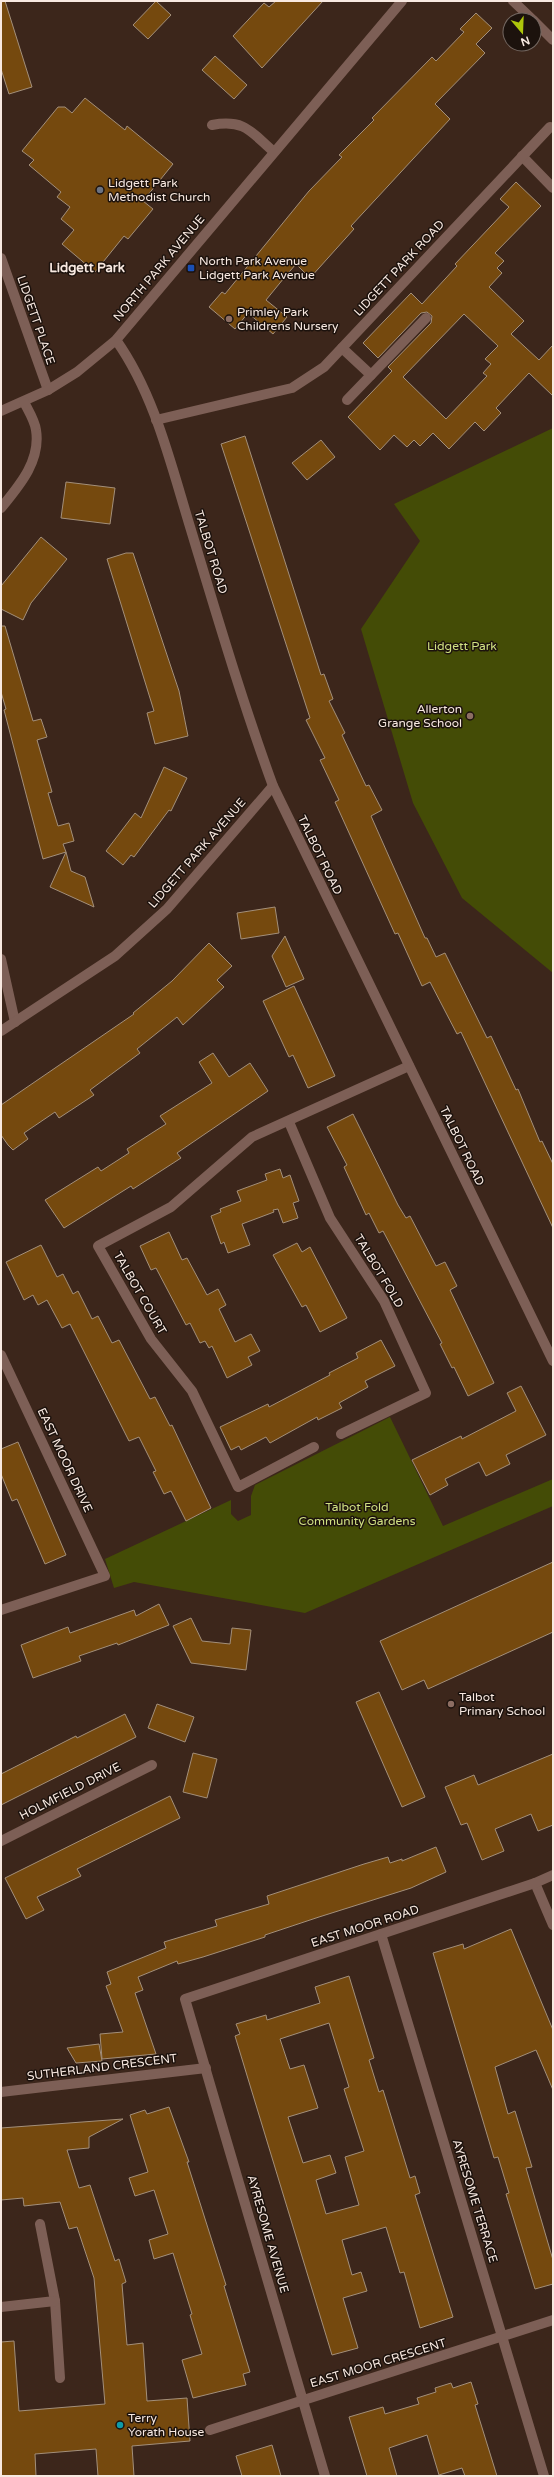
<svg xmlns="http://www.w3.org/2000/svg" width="554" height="2477" viewBox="0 0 554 2477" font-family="'Varela Round',sans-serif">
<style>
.green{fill:#444c06}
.building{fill:#75490e;stroke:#a38f7a;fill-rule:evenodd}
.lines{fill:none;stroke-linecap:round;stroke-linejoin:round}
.service{stroke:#7d5f56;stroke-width:10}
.minor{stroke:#7d5f56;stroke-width:10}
.tertiary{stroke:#7d5f56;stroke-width:10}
.worship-dot{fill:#6b7280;stroke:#1c120d;stroke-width:1.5}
.transit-dot{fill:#1a4fb4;stroke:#1c120d;stroke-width:1.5}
.education-dot{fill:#8d6e63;stroke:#1c120d;stroke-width:1.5}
.culture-dot{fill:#0f9aa8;stroke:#1c120d;stroke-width:1.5}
.labels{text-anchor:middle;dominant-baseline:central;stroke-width:3;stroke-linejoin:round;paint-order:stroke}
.poi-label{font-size:12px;fill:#f8e9e1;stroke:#1c120d;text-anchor:start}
.street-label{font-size:12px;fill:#f8e9e1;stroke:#1c120d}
.park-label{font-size:12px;fill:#d1e182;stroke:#1c120d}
.neighbourhood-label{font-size:13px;font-weight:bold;fill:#f8e9e1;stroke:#1c120d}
</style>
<rect width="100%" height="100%" fill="#3c261b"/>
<g class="green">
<polygon points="553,428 553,973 462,898 413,803 361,629 420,541 394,504"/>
<polygon points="390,1417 443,1526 553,1479 553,1506 305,1613 134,1582 114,1588 105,1559 231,1500 231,1514 238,1521 251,1515 251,1496 255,1485"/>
</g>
<g class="building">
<polygon points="5,1 32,87 9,94 1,69 1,2"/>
<polygon points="156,1 171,15 148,39 133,25"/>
<polygon points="276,1 323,1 262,68 233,36 264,3 269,7"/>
<polygon points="476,13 492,28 476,44 485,53 435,104 450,119 351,226 354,229 310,278 296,264 284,278 266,300 287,317 273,334 248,313 235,329 209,307 222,292 225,294 309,191 342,157 339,155 374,120 372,118 432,57 436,61 464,32 460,29"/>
<polygon points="215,56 247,85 234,99 202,70"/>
<polygon points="85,98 125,130 127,126 173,164 143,201 153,209 128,239 124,236 95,272 62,244 74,230 61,219 70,207 57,197 61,192 29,165 34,160 22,151 58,107 65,107 72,113"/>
<path d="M516,182L541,206L495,253L504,261L497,268L502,273L489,287L524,321L511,334L539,360L553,345V396L529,373L496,408L501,413L484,431L475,422L449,449L433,433L420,446L414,440L407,447L394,435L380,450L348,417L392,371L388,367L431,323L432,316L427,312L421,313L378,358L363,343L411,293L422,304L457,266L455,264L509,207L500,199ZM464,314L498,346L485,359L491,364L483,373L487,376L446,419L403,377Z"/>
<polygon points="245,436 321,675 324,674 333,699 329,701 345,733 342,735 366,786 369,785 382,810 371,816 425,938 427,938 436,957 445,953 487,1038 491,1036 516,1090 518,1089 540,1142 542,1141 553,1164 553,1228 461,1032 457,1034 430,982 422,986 398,933 395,934 335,802 339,800 320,760 325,758 306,720 310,718 221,444"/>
<polygon points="321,440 335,457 307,480 292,463"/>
<polygon points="66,482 115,488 110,524 61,518"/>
<polygon points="41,537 67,559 31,603 23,620 1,609 1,586"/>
<polygon points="126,553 133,553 179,691 188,736 155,744 147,713 154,711 107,559"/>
<polygon points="1,626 5,626 33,721 41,719 47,737 37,740 52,792 48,793 58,826 69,823 74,841 63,844 66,852 43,859 4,710 6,709 1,692"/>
<polygon points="164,767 187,778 171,811 169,810 134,857 131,855 123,865 106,851 135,813 141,818"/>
<polygon points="66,852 71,871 85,877 94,907 50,887"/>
<polygon points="275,907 279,933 241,939 237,913"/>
<polygon points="285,936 304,979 286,987 272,956"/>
<polygon points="209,943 232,966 217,980 224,987 183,1025 177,1017 137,1049 140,1053 90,1090 94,1095 59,1118 55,1112 24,1133 28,1139 13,1150 8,1145 1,1135 1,1105 134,1014 133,1013 172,981"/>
<polygon points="294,986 335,1076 308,1088 293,1055 289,1057 263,1001"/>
<polygon points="213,1053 229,1077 250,1063 268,1091 177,1153 181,1158 133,1189 131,1186 64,1228 45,1200 98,1167 101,1171 129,1153 127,1149 166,1124 160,1116 212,1083 199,1062"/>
<polygon points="353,1114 398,1205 406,1218 410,1216 436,1266 445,1262 457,1286 450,1290 494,1383 468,1396 454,1367 452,1368 440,1344 442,1343 383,1231 379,1233 369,1213 366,1215 344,1167 347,1165 327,1127"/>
<polygon points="280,1169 283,1178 290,1175 299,1201 293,1203 298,1218 283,1223 278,1209 273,1210 274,1212 242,1224 250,1245 228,1253 224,1242 221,1244 211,1216 221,1212 220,1209 241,1201 237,1191 267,1180 265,1174"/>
<polygon points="169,1232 182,1260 187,1258 207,1295 218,1289 226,1305 219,1309 235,1342 251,1334 260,1351 248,1357 252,1365 227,1378 212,1346 209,1348 205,1341 200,1343 190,1323 186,1325 156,1268 151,1270 140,1246"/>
<polygon points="297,1243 302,1252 310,1247 347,1318 320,1332 306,1305 302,1307 273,1255"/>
<polygon points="41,1245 57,1277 63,1274 73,1294 78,1291 92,1319 98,1316 112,1343 119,1340 150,1399 155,1397 170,1426 172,1425 211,1508 186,1521 171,1491 164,1494 153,1472 156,1471 139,1437 129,1441 70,1324 62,1328 47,1300 38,1305 33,1295 24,1300 6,1262"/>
<polygon points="381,1340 395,1366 365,1381 368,1387 339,1403 342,1408 318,1420 317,1417 270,1443 266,1437 241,1450 239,1446 231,1450 220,1427 268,1404 269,1407 330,1375 329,1373 358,1358 356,1353"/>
<polygon points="521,1386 546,1435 506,1455 510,1464 486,1476 479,1462 445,1479 448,1485 430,1495 412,1460 461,1436 462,1439 516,1411 507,1393"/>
<polygon points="18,1442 66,1555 45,1564 17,1499 12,1501 1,1474 1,1449"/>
<polygon points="553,1562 553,1632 428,1689 424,1680 402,1690 380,1641"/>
<polygon points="159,1604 169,1625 118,1645 117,1643 79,1656 81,1661 33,1678 21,1645 68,1627 70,1633 134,1610 136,1616"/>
<polygon points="191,1618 202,1641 230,1644 232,1628 251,1630 246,1670 191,1663 173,1626"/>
<polygon points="379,1692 425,1797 402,1807 356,1702"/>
<polygon points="157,1704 194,1717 185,1742 148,1728"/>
<polygon points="125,1714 136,1737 1,1805 1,1774 76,1736 77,1738"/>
<polygon points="193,1753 217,1759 207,1798 183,1792"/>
<polygon points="553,1754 553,1825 538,1831 531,1814 495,1829 504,1851 482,1860 467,1823 461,1825 445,1787 474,1775 478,1785"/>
<polygon points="170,1796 180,1818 77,1869 81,1876 37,1897 44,1910 26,1919 5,1878"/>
<polygon points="436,1847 446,1872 411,1888 319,1917 265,1935 265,1937 203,1957 178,1964 177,1961 138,1977 143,1990 135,1993 156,2054 102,2059 100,2034 123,2032 106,1986 111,1984 107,1972 166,1948 164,1942 217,1926 215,1920 269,1904 267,1896 364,1864 388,1857 390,1863 402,1859 402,1861"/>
<polygon points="511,1929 553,2030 553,2090 536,2050 495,2067 508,2114 515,2111 532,2167 526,2168 553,2260 553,2284 535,2289 506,2194 509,2193 498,2157 494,2158 433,1953 463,1944 464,1949"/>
<path d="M349,1976L374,2058L369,2060L379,2092L383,2090L410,2178L415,2176L420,2193L415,2195L453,2317L420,2328L404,2272L400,2273L386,2227L342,2240L352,2275L361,2272L367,2291L343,2298L358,2348L332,2355L235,2036L240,2034L236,2024L266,2015L267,2020L320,2003L315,1987ZM329,2023L349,2087L344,2089L364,2151L345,2157L359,2205L326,2214L316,2180L336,2173L330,2155L303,2163L288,2117L318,2108L304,2065L290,2069L280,2039Z"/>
<polygon points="99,2044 102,2061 76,2063 67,2048"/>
<polygon points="169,2107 189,2162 187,2162 226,2285 224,2286 250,2372 243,2374 246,2385 193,2398 182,2360 202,2354 190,2315 192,2314 173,2253 154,2259 149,2240 168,2234 154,2190 135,2196 129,2178 148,2172 130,2115 145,2110 147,2114"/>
<polygon points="123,2119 89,2137 89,2148 67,2150 79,2188 90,2185 115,2261 119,2259 126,2282 122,2284 127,2345 143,2343 147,2401 187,2398 190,2441 132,2446 134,2476 98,2476 96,2449 35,2454 36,2476 1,2476 1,2342 14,2341 19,2411 105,2404 94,2278 77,2227 69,2229 60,2202 24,2206 23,2198 1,2200 1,2128"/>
<polygon points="471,2382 478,2404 475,2405 497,2476 465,2476 462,2468 439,2475 427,2435 389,2448 397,2476 367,2476 349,2417 383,2407 385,2414 419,2404 417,2398 436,2392 435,2388 451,2383 453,2388"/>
<polygon points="272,2445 281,2476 242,2476 236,2456"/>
</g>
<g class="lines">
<g class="service">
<polyline points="513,1 533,20"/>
<polyline points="534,21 553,40"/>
<path d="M212,125C245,119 251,132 274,152"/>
<polyline points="522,156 553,188"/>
<polyline points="342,348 371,375"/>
<polyline points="347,400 426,318"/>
</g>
<g class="minor">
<polyline points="1,258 48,390"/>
<polyline points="156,420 292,388 324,367 550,127"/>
<polyline points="1,959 15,1022"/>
<polyline points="1,1031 115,956 167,909 273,786"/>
<polyline points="289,1122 330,1218 384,1301 426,1393 341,1434"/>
<polyline points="1,1355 105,1576 1,1610"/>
<polyline points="314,1447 238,1487 192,1391 151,1339 98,1246 171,1207 252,1137 409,1066"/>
<polyline points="1,1841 152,1765"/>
<polyline points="535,1883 553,1925"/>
<polyline points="381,1934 544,2476"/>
<polyline points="1,2092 206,2068"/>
<polyline points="40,2224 55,2301 60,2378"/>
<polyline points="1,2307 55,2301"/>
<polyline points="210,2430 553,2320"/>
<polyline points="325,2476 185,1999 535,1883 553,1875"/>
</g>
<g class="tertiary">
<path d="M116,340C155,395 171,465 191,530C217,616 242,701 273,786L553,1361"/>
<polyline points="1,411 48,390 77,372 116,340 402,1"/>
<path d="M1,508C19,486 41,461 36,430C35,421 28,410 24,402"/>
</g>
</g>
<circle class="worship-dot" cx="100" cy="190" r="4"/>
<rect class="transit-dot" x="187" y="264" width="8" height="8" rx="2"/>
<g class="education-dot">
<circle cx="229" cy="319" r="4"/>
<circle cx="470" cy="716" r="4"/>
<circle cx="451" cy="1704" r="4"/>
</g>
<circle class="culture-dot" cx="120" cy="2425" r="4"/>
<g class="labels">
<g class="poi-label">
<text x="108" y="183">Lidgett Park<tspan x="108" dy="14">Methodist Church</tspan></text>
<text x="199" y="261">North Park Avenue<tspan x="199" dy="14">Lidgett Park Avenue</tspan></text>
<text x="237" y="312">Primley Park<tspan x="237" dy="14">Childrens Nursery</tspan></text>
<text x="462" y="709" text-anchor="end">Allerton<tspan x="462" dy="14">Grange School</tspan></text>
<text x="459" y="1697">Talbot<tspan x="459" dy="14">Primary School</tspan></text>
<text x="128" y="2418">Terry<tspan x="128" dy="14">Yorath House</tspan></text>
</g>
<g class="street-label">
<text transform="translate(159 268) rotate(-50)">NORTH PARK AVENUE</text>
<text transform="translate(399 268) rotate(-47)">LIDGETT PARK ROAD</text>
<text transform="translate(36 320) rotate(71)">LIDGETT PLACE</text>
<text transform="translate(211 552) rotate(73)">TALBOT ROAD</text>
<text transform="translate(197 853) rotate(-49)">LIDGETT PARK AVENUE</text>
<text transform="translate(320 855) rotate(64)">TALBOT ROAD</text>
<text transform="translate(462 1146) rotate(64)">TALBOT ROAD</text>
<text transform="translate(379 1271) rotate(59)">TALBOT FOLD</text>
<text transform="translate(140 1293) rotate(60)">TALBOT COURT</text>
<text transform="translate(65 1460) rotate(65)">EAST MOOR DRIVE</text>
<text transform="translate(70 1791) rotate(-27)">HOLMFIELD DRIVE</text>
<text transform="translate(365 1926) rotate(-18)">EAST MOOR ROAD</text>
<text transform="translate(102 2067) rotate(-7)">SUTHERLAND CRESCENT</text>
<text transform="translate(475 2201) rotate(73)">AYRESOME TERRACE</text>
<text transform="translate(268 2234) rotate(74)">AYRESOME AVENUE</text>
<text transform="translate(378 2363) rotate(-17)">EAST MOOR CRESCENT</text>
</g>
<g class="park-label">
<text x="462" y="646">Lidgett Park</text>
<text x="357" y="1507">Talbot Fold<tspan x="357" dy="14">Community Gardens</tspan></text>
</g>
<g class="neighbourhood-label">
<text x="87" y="268">Lidgett Park</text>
</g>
</g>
<rect width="554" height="2477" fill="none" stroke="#f8e9e1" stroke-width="4"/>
<g transform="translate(522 32) rotate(161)"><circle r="19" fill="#1c120d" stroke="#746862"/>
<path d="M0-3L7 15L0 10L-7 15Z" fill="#aec60b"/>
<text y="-6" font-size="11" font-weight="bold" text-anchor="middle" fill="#f8e9e1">N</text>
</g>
</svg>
